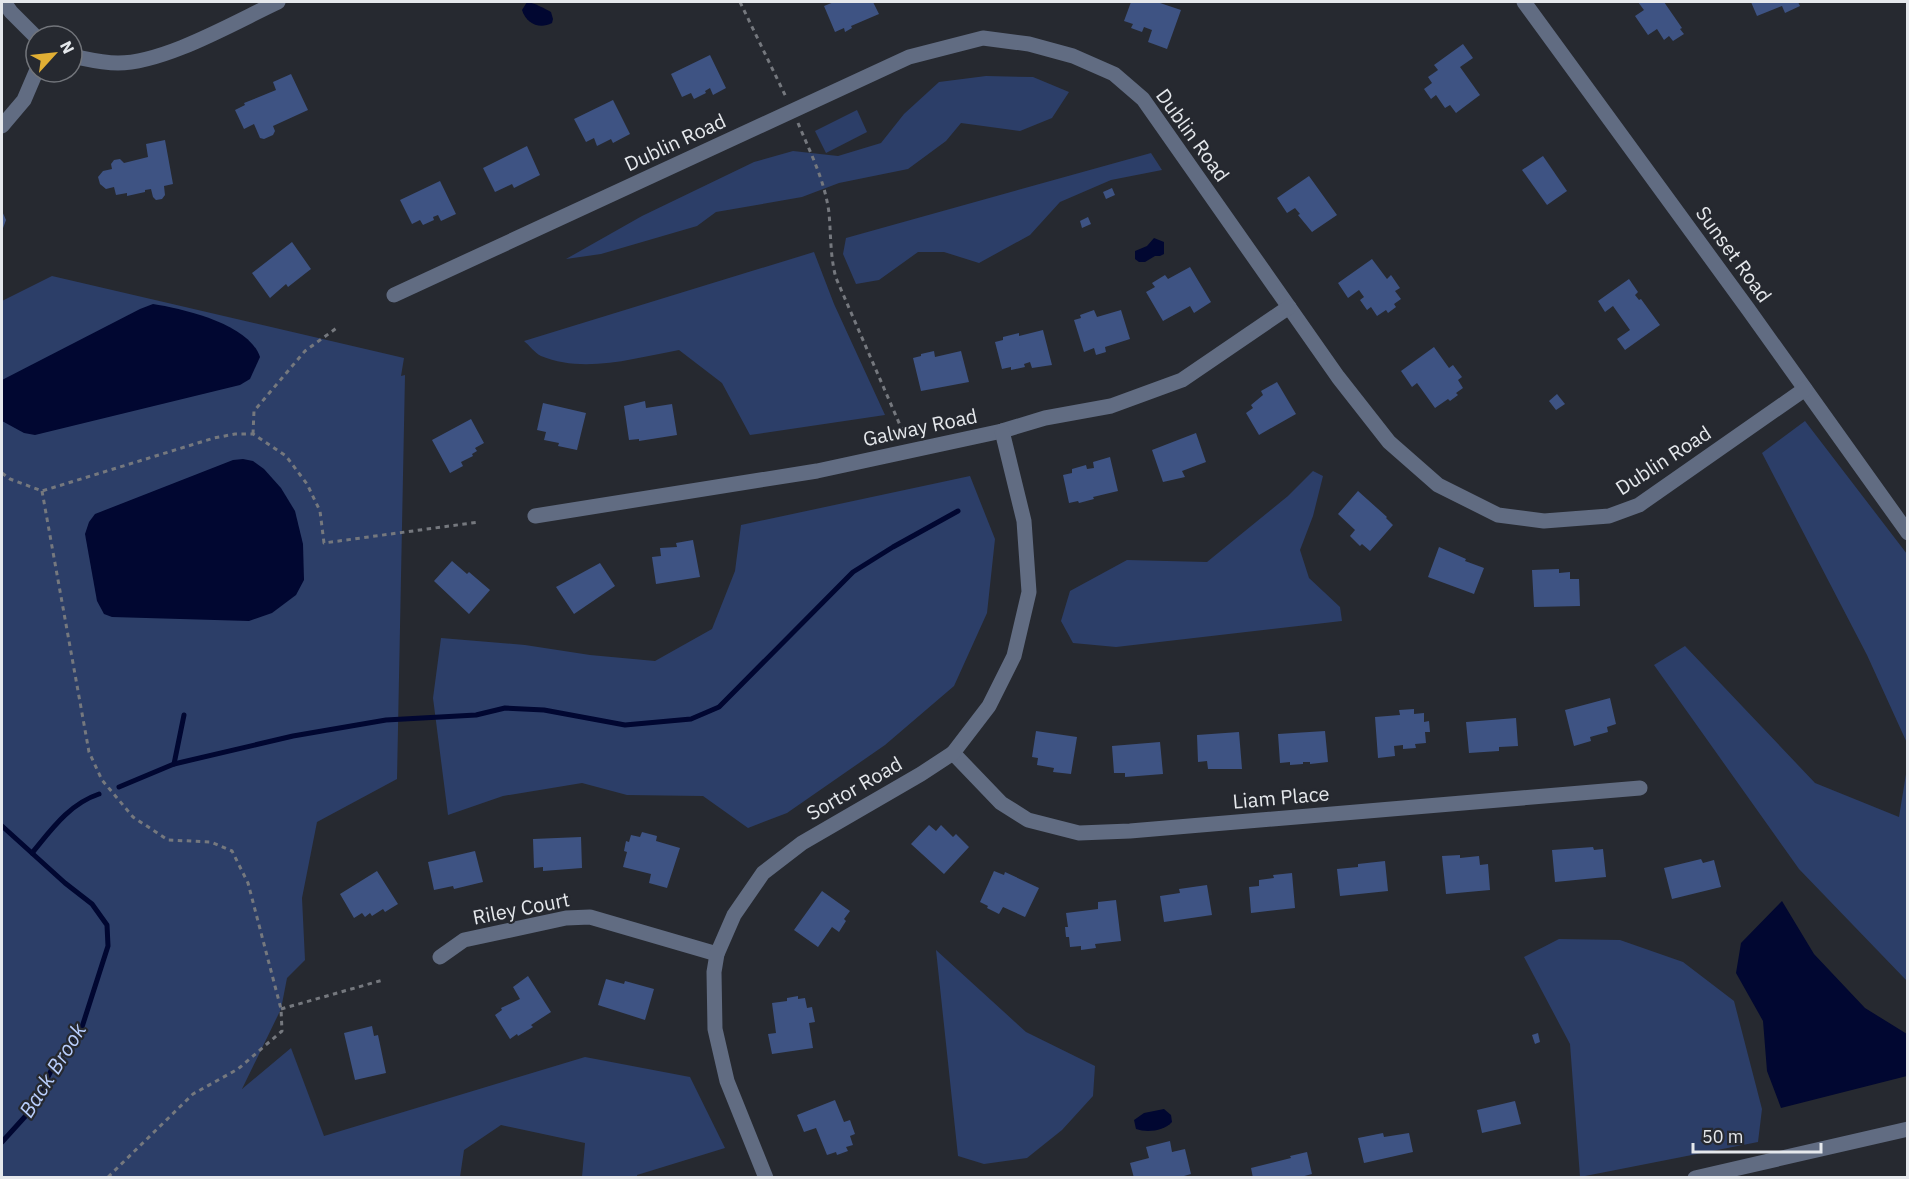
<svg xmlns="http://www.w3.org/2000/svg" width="1909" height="1179" viewBox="0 0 1909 1179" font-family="'IBM Plex Sans',sans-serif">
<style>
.green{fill:#2c3e68}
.water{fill:#010731}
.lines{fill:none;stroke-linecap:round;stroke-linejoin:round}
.stream{stroke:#010731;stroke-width:5}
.building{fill:#3e5383}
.path{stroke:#75787e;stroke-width:3;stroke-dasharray:4.5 4.5;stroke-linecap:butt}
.minor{stroke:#616c82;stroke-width:15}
.labels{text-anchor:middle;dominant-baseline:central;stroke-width:4.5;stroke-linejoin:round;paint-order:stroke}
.street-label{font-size:20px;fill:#e5e8ec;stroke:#262930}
.water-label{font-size:21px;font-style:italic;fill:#b9cefc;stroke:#262930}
</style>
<rect width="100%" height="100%" fill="#262930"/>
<g class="green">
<polygon points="986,76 1033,77 1069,92 1052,118 1020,131 961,123 946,141 908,169 839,183 802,197 716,212 697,226 601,254 566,259 642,216 754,162 793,151 838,156 881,143 904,114 939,82"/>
<polygon points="857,110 867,132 826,153 815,131"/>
<polygon points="1151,153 1162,170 1111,180 1060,202 1030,235 979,263 944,252 918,252 879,280 856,284 843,254 846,238"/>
<path d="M814,252L834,304L885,415L750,435L722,383L679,350C635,358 584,374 541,356C535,353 529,345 524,341Z"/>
<polygon points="52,276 404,358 401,376 405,375 397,779 317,822 302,898 305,960 287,978 281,1009 242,1089 291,1048 324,1136 585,1057 690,1077 725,1148 637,1175 637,1177 582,1177 585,1143 501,1125 464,1150 460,1177 2,1178 2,301"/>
<polygon points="1805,421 1907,554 1907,743 1867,655 1762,453"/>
<polygon points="1313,471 1323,476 1313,516 1300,550 1309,578 1340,607 1342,621 1116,647 1073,643 1061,621 1070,591 1127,560 1207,562 1288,496"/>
<polygon points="970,476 995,539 987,613 954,686 885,745 787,813 748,828 703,796 627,795 582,783 503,796 448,815 433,698 441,638 525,645 590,655 655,661 712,629 735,571 741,525"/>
<polygon points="1685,646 1815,783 1899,817 1907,768 1907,981 1799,869 1654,665"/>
<polygon points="1559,939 1620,940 1683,962 1734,1001 1762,1109 1758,1142 1580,1177 1570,1044 1524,957"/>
<polygon points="936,950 1026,1032 1095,1066 1093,1096 1062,1130 1027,1158 984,1164 958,1156"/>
</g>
<g class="water">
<path d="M527,2C532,2 546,9 551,12L553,19L552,23C539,30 526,23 522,10Z"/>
<polygon points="1154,238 1164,242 1164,254 1160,256 1155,256 1145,262 1139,262 1135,259 1135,251 1147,246"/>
<path d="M153,304C184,309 249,324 260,357L250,379L240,385L35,435L24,433L2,421V380L140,309Z"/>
<polygon points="243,459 253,461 264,469 281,488 295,511 303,544 304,580 296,595 272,613 249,621 112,617 104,614 97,601 85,534 89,522 95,514 233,460"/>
<polygon points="1782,901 1814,954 1865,1008 1907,1034 1907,1076 1781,1108 1767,1071 1763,1021 1736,973 1741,943"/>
<path d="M1164,1109L1171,1115L1172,1122C1164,1131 1147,1133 1136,1129L1134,1120L1144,1113Z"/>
</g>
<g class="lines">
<g class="stream">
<polyline points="174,764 184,715"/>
<polyline points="119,787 174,764 293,736 386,720 476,715 505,708 544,710 625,725 691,719 719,707 853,572 893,547 958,511"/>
<polyline points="2,826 65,883 92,904 107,925 108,946 82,1027 56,1061 31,1110 2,1142"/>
<path d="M32,853C51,830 69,804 99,794"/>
</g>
</g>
<g class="building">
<polygon points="834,2 873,2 879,14 851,26 852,28 845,32 844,28 835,32 824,6"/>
<polygon points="1131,2 1157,2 1181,10 1167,49 1148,42 1152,30 1144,27 1142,32 1131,28 1133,24 1124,21"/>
<polygon points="1638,2 1664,2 1682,28 1680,29 1684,34 1673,41 1669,36 1664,40 1657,29 1648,35 1635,16 1644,10"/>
<polygon points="1751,2 1798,2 1800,6 1785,13 1782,6 1757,16"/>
<polygon points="1463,44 1473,58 1460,67 1480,95 1456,113 1450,105 1445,108 1436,95 1431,99 1424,89 1432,83 1428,77 1438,70 1434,65"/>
<polygon points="710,55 726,88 713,95 710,88 705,91 706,93 694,99 691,93 682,97 671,74"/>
<polygon points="291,74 308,110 273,126 275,131 273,135 264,139 260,138 254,124 244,129 235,110 245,105 244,103 276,90 273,82"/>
<polygon points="613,100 630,134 613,143 611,139 597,146 594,138 586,142 574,119"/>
<polygon points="165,140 173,184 164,186 165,195 162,199 156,200 153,197 151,189 145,190 145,192 127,196 127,193 116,195 114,187 106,189 100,184 98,177 103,171 112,169 111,164 114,160 120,159 124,163 148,157 146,144"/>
<polygon points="527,146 540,175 514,188 512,184 495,192 483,168"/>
<polygon points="1543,156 1567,191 1547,205 1522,170"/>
<polygon points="1309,176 1337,215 1312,232 1298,215 1300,214 1295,208 1287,213 1277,198"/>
<polygon points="440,181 456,214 441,221 438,215 433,217 434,220 423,225 420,220 412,224 400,200"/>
<polygon points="1112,188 1115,195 1106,199 1103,192"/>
<polygon points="2,211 6,220 2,231"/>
<polygon points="1088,217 1091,224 1082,228 1080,221"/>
<polygon points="292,242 311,269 288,287 286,284 270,298 252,273"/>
<polygon points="1372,259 1387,279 1391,275 1400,288 1395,291 1401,299 1394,304 1396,307 1388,313 1386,310 1377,316 1371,307 1367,310 1360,300 1364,297 1359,290 1348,298 1338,283"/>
<polygon points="1190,267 1211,302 1194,313 1190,306 1163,321 1146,292 1155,287 1152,283 1165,275 1168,279"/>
<polygon points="1629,279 1638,292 1635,295 1639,300 1641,299 1660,325 1625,350 1617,339 1630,330 1613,306 1605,312 1598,301"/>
<polygon points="1094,310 1097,317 1121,310 1130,339 1105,347 1106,352 1096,355 1094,348 1084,352 1074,320 1081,318 1080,315"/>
<polygon points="1043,330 1052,365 1032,368 1030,362 1024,364 1025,367 1011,370 1011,367 1002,369 995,342 1003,340 1003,337 1019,333 1019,336"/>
<polygon points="1434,347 1449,368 1453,365 1462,377 1458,380 1463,388 1456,393 1458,395 1450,401 1448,399 1435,408 1417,383 1412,387 1401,371"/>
<polygon points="934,351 935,357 961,351 969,382 921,391 913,358 921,356 921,354"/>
<polygon points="1277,382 1296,414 1259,435 1246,413 1253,408 1251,405 1263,395 1261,391"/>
<polygon points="1557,394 1565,404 1556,410 1549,401"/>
<polygon points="645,401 646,408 672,404 677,435 639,441 639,439 629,440 624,406"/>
<polygon points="543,403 586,413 577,450 558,446 559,443 544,440 546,432 537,430"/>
<polygon points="471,419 484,443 475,448 477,451 472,454 473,456 461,462 463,466 450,473 432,440"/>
<polygon points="1196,433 1206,462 1182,471 1185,477 1163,482 1152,450"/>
<polygon points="1110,457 1118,491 1093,497 1094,499 1079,503 1078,501 1069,503 1063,475 1072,473 1072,469 1086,465 1087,469 1094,468 1093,462"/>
<polygon points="1358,491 1387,517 1386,518 1393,525 1370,551 1362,544 1360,546 1350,536 1355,530 1338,514"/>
<polygon points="693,540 700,577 656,584 652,557 661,556 660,548 677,547 676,543"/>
<polygon points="1439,547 1466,559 1465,561 1484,568 1474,594 1428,577"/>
<polygon points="452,561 467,574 469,572 490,590 469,614 434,581"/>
<polygon points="600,563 615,586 574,614 556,587"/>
<polygon points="1559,569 1559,573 1570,572 1570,579 1579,579 1580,606 1534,607 1532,570"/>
<polygon points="1610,698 1616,724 1607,727 1608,732 1590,737 1591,741 1574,746 1565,710"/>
<polygon points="1414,709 1414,714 1424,713 1424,722 1429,721 1430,732 1425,732 1426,743 1415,744 1416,748 1403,749 1403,745 1394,746 1395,756 1378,758 1375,717 1400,715 1399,710"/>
<polygon points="1516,718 1518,746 1499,747 1499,751 1469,753 1466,722"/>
<polygon points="1036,731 1077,737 1071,774 1053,772 1054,768 1037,765 1038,758 1032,757"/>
<polygon points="1325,731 1328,762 1310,764 1310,762 1303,762 1303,764 1290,765 1290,762 1280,763 1278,734"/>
<polygon points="1239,732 1242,769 1208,769 1207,761 1198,762 1197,735"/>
<polygon points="1160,742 1163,774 1125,777 1125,773 1114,773 1112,746"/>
<polygon points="929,825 936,831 941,825 953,837 956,834 969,847 944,874 911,844"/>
<polygon points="642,832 657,836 656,841 680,848 667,888 649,883 651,874 623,867 627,852 624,851 626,841 629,842 631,835 640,837"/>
<polygon points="581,837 582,868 543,871 543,867 534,868 533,839"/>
<polygon points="1593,847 1594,850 1603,849 1606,877 1555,882 1552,850"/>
<polygon points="475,851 483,882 454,889 453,886 434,890 428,862"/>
<polygon points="1460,855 1460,858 1479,856 1480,865 1488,864 1490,890 1446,894 1442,856"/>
<polygon points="1701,859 1703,863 1714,860 1721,887 1672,899 1664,868"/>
<polygon points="1385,861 1388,891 1340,896 1337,869 1358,867 1358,864"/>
<polygon points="377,871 398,904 385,912 383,909 372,916 370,913 365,917 362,913 354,918 340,894"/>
<polygon points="994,871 1004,875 1005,872 1039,888 1025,917 1003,907 999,914 987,908 988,906 980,902"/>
<polygon points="1292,873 1295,908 1251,913 1249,887 1259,886 1259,880 1274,878 1273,875"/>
<polygon points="1207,885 1212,915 1164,922 1160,896 1180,893 1179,889"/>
<polygon points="822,891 850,911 844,919 846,921 839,932 832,927 818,947 794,930"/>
<polygon points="1116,900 1121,941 1095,944 1096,948 1081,950 1081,946 1070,947 1069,937 1066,937 1065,927 1068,927 1066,913 1098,909 1098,902"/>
<polygon points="528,976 551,1012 531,1025 533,1027 518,1036 517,1034 510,1039 495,1015 502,1010 501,1008 520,999 513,987"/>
<polygon points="606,979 624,984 625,981 654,989 645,1020 598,1005"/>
<polygon points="798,996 798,999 805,998 807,1008 812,1007 815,1022 809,1023 813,1048 772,1054 768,1034 776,1033 772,1003 787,1001 787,998"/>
<polygon points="372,1026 374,1036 378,1035 386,1073 355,1080 344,1033"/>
<polygon points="1538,1033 1540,1042 1535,1044 1532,1035"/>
<polygon points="835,1100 844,1122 850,1120 855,1134 850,1136 853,1145 846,1147 848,1151 837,1155 836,1152 827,1155 816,1128 804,1132 797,1115"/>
<polygon points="1515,1101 1521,1124 1482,1133 1477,1110"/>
<polygon points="1383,1133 1384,1137 1409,1133 1413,1152 1364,1163 1358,1138"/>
<polygon points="1170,1141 1172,1152 1185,1149 1191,1174 1177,1178 1134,1178 1130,1163 1149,1158 1146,1147"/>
<polygon points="1307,1152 1312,1174 1297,1178 1253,1178 1251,1168 1291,1158 1290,1156"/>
</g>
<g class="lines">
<g class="path">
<polyline points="740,2 786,97"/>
<path d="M798,123C810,152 825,181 829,213C831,235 830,256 836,278L903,432"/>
<polyline points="253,434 254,411 305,351 338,327"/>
<polyline points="2,473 10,479 42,491 214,438 235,434 253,434 286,456 307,484 320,511 324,543 479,522"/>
<polyline points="42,491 89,752 102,780 133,817 168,840 211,842 232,851 248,883 281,1009 282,1031 238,1069 193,1094 107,1178"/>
<polyline points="281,1009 383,980"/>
</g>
<g class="minor">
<polyline points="4,2 11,12 36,37"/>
<polyline points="1524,2 1748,309 1908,533"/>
<path d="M72,56C87,59 102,63 118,63C165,63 235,22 278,2"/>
<polyline points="2,126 24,100 36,72"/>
<polyline points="394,295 909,57 983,38 1029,44 1073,56 1114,74 1143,99 1338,377 1389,442 1438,485 1498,515 1544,521 1609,516 1639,505 1805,389"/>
<polyline points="535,516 817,471 1002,431 1045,418 1111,406 1182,380 1289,307"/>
<polyline points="953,753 1001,803 1028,820 1079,833 1130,831 1640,788"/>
<polyline points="440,957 464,940 566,918 590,917 717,954"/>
<polyline points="766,1178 727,1081 715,1029 714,972 717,954 734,915 763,873 802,843 921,774 953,753 989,706 1014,656 1029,592 1024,521 1002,431"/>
<polyline points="1695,1178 1908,1129"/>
</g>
</g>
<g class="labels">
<g class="street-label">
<text transform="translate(1193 135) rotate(54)">Dublin Road</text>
<text transform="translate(675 142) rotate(-25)">Dublin Road</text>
<text transform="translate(1734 254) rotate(54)">Sunset Road</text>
<text transform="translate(920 427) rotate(-12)">Galway Road</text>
<text transform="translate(1663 460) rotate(-33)">Dublin Road</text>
<text transform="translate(854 788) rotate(-30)">Sortor Road</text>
<text transform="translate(1281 797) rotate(-5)">Liam Place</text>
<text transform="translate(521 908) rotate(-11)">Riley Court</text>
</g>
<g class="water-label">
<text transform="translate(52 1070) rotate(-58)">Back Brook</text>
</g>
</g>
<rect width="1909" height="1179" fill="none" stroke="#e5e8ec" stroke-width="6"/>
<g transform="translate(54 54) rotate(63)"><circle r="28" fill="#262930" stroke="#72757b" stroke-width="1.5"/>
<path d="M0-4.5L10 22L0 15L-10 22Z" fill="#e1af34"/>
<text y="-9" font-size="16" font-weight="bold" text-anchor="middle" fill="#e5e8ec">N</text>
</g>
<path d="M1693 1143v9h128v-9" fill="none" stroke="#e5e8ec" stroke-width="3"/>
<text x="1702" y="1143" font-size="18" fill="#e5e8ec" stroke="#262930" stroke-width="4.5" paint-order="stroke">50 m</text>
</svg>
